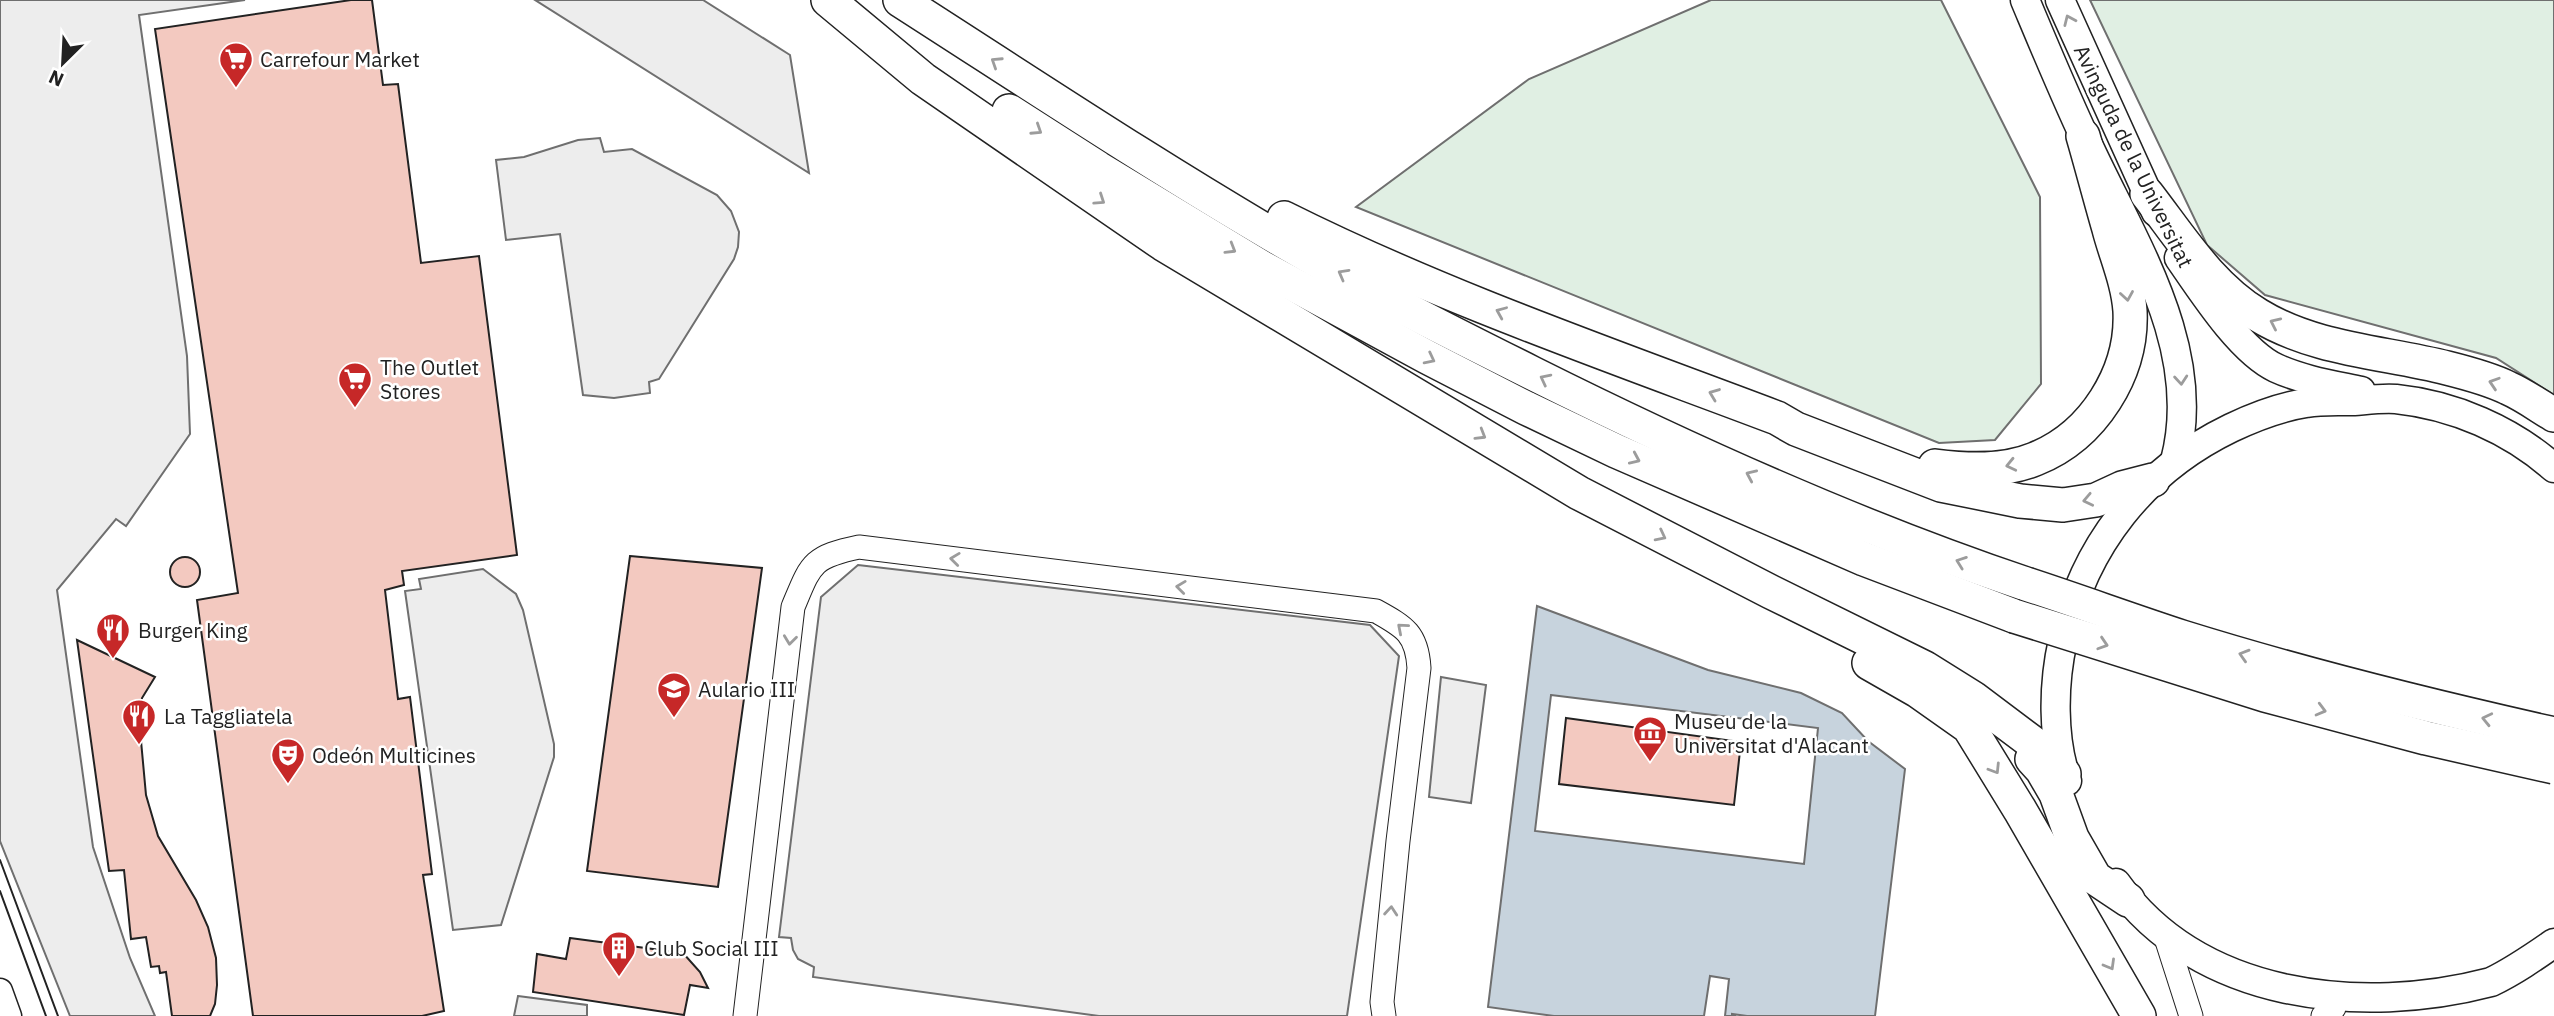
<svg xmlns="http://www.w3.org/2000/svg" width="2554" height="1016" viewBox="0 0 2554 1016" font-family="'IBM Plex Sans',sans-serif">
<style>
.green{fill:#e0efe3;stroke:#6f6f6f;stroke-width:2}
.parking{fill:#ededed;stroke:#6f6f6f;stroke-width:2}
.water{fill:#c7d3dd;stroke:#6f6f6f;stroke-width:2;fill-rule:evenodd}
.building{fill:#f3c9c0;stroke:#222;stroke-width:2}
.lines{fill:none;stroke-linecap:round;stroke-linejoin:round}
.tertiary-casing{stroke:#222;stroke-width:25}
.secondary-casing{stroke:#222;stroke-width:27}
.primary-casing{stroke:#222;stroke-width:31}
.motorway-casing{stroke:#222;stroke-width:36}
.tertiary{stroke:#fff;stroke-width:23}
.secondary{stroke:#fff;stroke-width:24}
.primary{stroke:#fff;stroke-width:28}
.motorway{stroke:#fff;stroke-width:33}
.tram{stroke:#222;stroke-width:2}
.motorway-bridge-casing{stroke:#222;stroke-width:36;stroke-linecap:butt}
.motorway-bridge{stroke:#fff;stroke-width:33}
.oneway{stroke:#9c9c9c}
.labels{text-anchor:middle;dominant-baseline:central;stroke-width:5;stroke-linejoin:round;paint-order:stroke}
.poi-label{font-size:21px;fill:#222;stroke:#fff;text-anchor:start}
.street-label{font-size:21px;fill:#222;stroke:#fff}
</style>
<rect width="100%" height="100%" fill="#fff"/>
<g class="green">
<polygon points="1711,0 1941,0 2040,197 2041,384 1995,440 1939,443 1356,207 1529,79"/>
<polygon points="2090,0 2554,0 2554,395 2496,358 2265,295 2207,245"/>
</g>
<g class="parking">
<polygon points="0,0 245,0 139,15 187,356 190,434 126,526 116,519 57,590 93,847 130,958 155,1016 70,1016 0,841"/>
<polygon points="535,0 703,0 790,55 809,173"/>
<polygon points="600,138 604,152 632,149 717,195 731,211 739,232 738,247 734,259 659,379 649,382 650,393 614,398 583,395 560,234 506,240 496,160 524,157 578,140"/>
<polygon points="858,565 1370,625 1399,656 1347,1016 1099,1016 813,977 814,967 798,959 793,950 791,938 779,937 821,597"/>
<polygon points="483,569 516,594 523,610 554,744 554,757 501,925 453,930 405,591 421,589 419,579"/>
<polygon points="1441,677 1486,685 1471,803 1429,797"/>
<polygon points="518,996 587,1005 587,1016 514,1016"/>
</g>
<path class="water" d="M1537,606L1708,670L1801,693L1842,713L1868,741L1905,769L1875,1016H1747L1732,1014V1016H1736H1725L1729,979L1710,976L1704,1016H1554L1488,1007ZM1551,695L1818,728L1804,864L1535,831Z"/>
<g class="building">
<polygon points="351,0 372,0 383,85 398,84 421,263 479,256 517,555 402,571 404,585 385,590 398,699 410,697 432,874 423,875 444,1011 422,1016 253,1016 197,600 238,593 155,29"/>
<polygon points="630,556 762,568 718,887 587,871"/>
<circle cx="185" cy="572" r="15"/>
<polygon points="77,640 155,677 142,698 139,719 146,795 158,836 196,900 208,927 216,958 217,985 215,1004 210,1016 172,1016 166,972 160,973 159,966 151,967 146,937 131,939 124,870 109,871"/>
<polygon points="1566,718 1741,742 1734,805 1559,784"/>
<polygon points="570,938 683,953 700,972 708,988 690,985 684,1015 533,992 537,954 566,959"/>
</g>
<g class="lines">
<g class="tertiary-casing">
<g id="tertiary">
<polyline points="2166,938 2191,1016"/>
<path d="M745,1016L793,607C811,564 811,557 859,547L1376,611C1405,627 1417,634 1419,668L1398,841L1382,1002L1384,1016"/>
<polyline points="2323,1016 2334,1008"/>
</g>
</g>
<g class="secondary-casing">
<polyline id="secondary" points="0,991 9,1016"/>
</g>
<g class="primary-casing">
<g id="primary">
<path d="M2025,0C2046,50 2067,101 2091,151C2136,247 2204,351 2175,461"/>
<polyline points="2060,0 2156,212"/>
<path d="M2179,258C2202,291 2240,351 2276,368C2302,380 2333,385 2361,391"/>
<path d="M2067,781C2052,738 2053,684 2063,640C2084,545 2144,470 2231,428C2254,417 2280,407 2306,403C2321,400 2338,401 2354,401C2367,400 2382,398 2396,399C2454,405 2511,430 2554,468"/>
<path d="M2116,883C2199,999 2361,1016 2491,982C2514,971 2534,957 2554,943"/>
</g>
</g>
<g class="motorway-casing">
<g id="motorway">
<polyline points="828,0 923,79 1163,244 1579,493 1771,592 1925,668 1973,698 2045,752 2064,774"/>
<path d="M900,0C1031,84 1160,170 1295,248C1372,293 1452,333 1532,373C1692,453 1856,527 2026,584"/>
<polyline points="1009,111 1098,168 1263,268 1427,357 1526,408 1616,451 1864,559 2014,616"/>
<path d="M2147,194C2181,238 2210,286 2258,315C2315,350 2384,352 2447,368C2467,373 2490,379 2508,388C2524,395 2539,406 2554,415"/>
<path d="M1284,218C1442,297 1613,356 1777,418L1796,429L1941,485L2020,501L2063,505L2096,500L2122,488L2153,480"/>
<path d="M1935,466C1967,470 2004,472 2035,459C2093,436 2133,373 2130,311C2128,282 2116,256 2109,229C2100,198 2092,167 2083,136"/>
<polyline points="1869,663 1918,691 1969,727 2020,810 2139,1016"/>
<polyline points="2032,759 2042,770 2056,794 2072,838 2095,878 2128,900"/>
</g>
</g>
<use href="#tertiary" class="tertiary"/>
<use href="#secondary" class="secondary"/>
<use href="#primary" class="primary"/>
<use href="#motorway" class="motorway"/>
<g class="tram">
<polyline points="0,860 58,1016"/>
<polyline points="0,891 46,1016"/>
</g>
<g class="motorway-bridge-casing">
<g id="motorway-bridge">
<path d="M2026,584C2078,601 2130,620 2182,637C2304,675 2429,706 2554,734"/>
<polyline points="2014,616 2265,695 2426,738 2554,767"/>
</g>
</g>
<use href="#motorway-bridge" class="motorway-bridge"/>
</g>
<defs><path id="oneway-chevron" d="M-2-3.5L2.5 0L-2 3.5" fill="none" stroke-width="1.6" stroke-linecap="round" stroke-linejoin="round" transform="scale(1.75)"/></defs>
<g class="oneway">
<use href="#oneway-chevron" transform="translate(2069 20) rotate(-114)"/>
<use href="#oneway-chevron" transform="translate(996 62) rotate(-147)"/>
<use href="#oneway-chevron" transform="translate(1037 130) rotate(33)"/>
<use href="#oneway-chevron" transform="translate(1100 200) rotate(34)"/>
<use href="#oneway-chevron" transform="translate(1231 249) rotate(31)"/>
<use href="#oneway-chevron" transform="translate(1343 274) rotate(-151)"/>
<use href="#oneway-chevron" transform="translate(2127 296) rotate(81)"/>
<use href="#oneway-chevron" transform="translate(1501 312) rotate(-157)"/>
<use href="#oneway-chevron" transform="translate(2275 323) rotate(-155)"/>
<use href="#oneway-chevron" transform="translate(1430 359) rotate(27)"/>
<use href="#oneway-chevron" transform="translate(1545 379) rotate(-153)"/>
<use href="#oneway-chevron" transform="translate(2181 380) rotate(85)"/>
<use href="#oneway-chevron" transform="translate(2494 383) rotate(-162)"/>
<use href="#oneway-chevron" transform="translate(1714 394) rotate(-159)"/>
<use href="#oneway-chevron" transform="translate(1481 435) rotate(31)"/>
<use href="#oneway-chevron" transform="translate(1635 459) rotate(24)"/>
<use href="#oneway-chevron" transform="translate(2011 465) rotate(167)"/>
<use href="#oneway-chevron" transform="translate(1751 475) rotate(-156)"/>
<use href="#oneway-chevron" transform="translate(2088 500) rotate(168)"/>
<use href="#oneway-chevron" transform="translate(1661 536) rotate(27)"/>
<use href="#oneway-chevron" transform="translate(955 559) rotate(-173)"/>
<use href="#oneway-chevron" transform="translate(1961 562) rotate(-160)"/>
<use href="#oneway-chevron" transform="translate(1181 587) rotate(-173)"/>
<use href="#oneway-chevron" transform="translate(1402 628) rotate(-139)"/>
<use href="#oneway-chevron" transform="translate(790 640) rotate(97)"/>
<use href="#oneway-chevron" transform="translate(2103 644) rotate(18)"/>
<use href="#oneway-chevron" transform="translate(2244 655) rotate(-163)"/>
<use href="#oneway-chevron" transform="translate(2321 710) rotate(15)"/>
<use href="#oneway-chevron" transform="translate(2487 719) rotate(-167)"/>
<use href="#oneway-chevron" transform="translate(1995 769) rotate(58)"/>
<use href="#oneway-chevron" transform="translate(1391 911) rotate(-85)"/>
<use href="#oneway-chevron" transform="translate(2110 965) rotate(60)"/>
</g>
<defs>
<g id="supermarket-pin" transform="scale(1.75)"><path d="M0 17L-7.5 6A9.5 9.5 0 1 1 7.5 6Z" fill="#c62828" stroke="#fff"/><path d="M-6-5.5h2.5l.6 2H6L4.5 2H-2.5L-4.4-4H-6ZM-1.5 3.2a1.3 1.3 0 1 0 .1 0ZM3 3.2a1.3 1.3 0 1 0 .1 0Z" fill="#fff"/></g>
<g id="restaurant-pin" transform="scale(1.75)"><path d="M0 17L-7.5 6A9.5 9.5 0 1 1 7.5 6Z" fill="#c62828" stroke="#fff"/><path d="M-5-6h1v4h1v-4h1v4h1v-4h1v5L-1.5 .5V6h-2V.5L-5-1ZM5-6V6H3V1.5H1.5Q1.5-4 5-6Z" fill="#fff"/></g>
<g id="university-pin" transform="scale(1.75)"><path d="M0 17L-7.5 6A9.5 9.5 0 1 1 7.5 6Z" fill="#c62828" stroke="#fff"/><path d="M0-5L7-2L0 1L-7-2ZM-4 1L0 2.5L4 1V4Q0 6-4 4Z" fill="#fff"/></g>
<g id="museum-pin" transform="scale(1.75)"><path d="M0 17L-7.5 6A9.5 9.5 0 1 1 7.5 6Z" fill="#c62828" stroke="#fff"/><path d="M0-6L6-3V-2H-6V-3ZM-5-1h2V3h-2ZM-1-1h2V3h-2ZM3-1h2V3H3ZM-6 4H6V6H-6Z" fill="#fff"/></g>
<g id="theatre-pin" transform="scale(1.75)"><path d="M0 17L-7.5 6A9.5 9.5 0 1 1 7.5 6Z" fill="#c62828" stroke="#fff"/><path d="M-5-5.5Q0-4 5-5.5V0Q5 5 0 6Q-5 5-5 0ZM-3.3-2.5H-1v1.5H-3.3ZM1-2.5H3.3v1.5H1ZM-2.8 1Q0 5.5 2.8 1Z" fill="#fff"/></g>
<g id="building-pin" transform="scale(1.75)"><path d="M0 17L-7.5 6A9.5 9.5 0 1 1 7.5 6Z" fill="#c62828" stroke="#fff"/><path d="M-4-6H4V6H1V3H-1V6H-4ZM-2.5-4.3h1.7v1.8h-1.7ZM.8-4.3h1.7v1.8H.8ZM-2.5-1h1.7V.8h-1.7ZM.8-1h1.7V.8H.8Z" fill="#fff"/></g>
</defs>
<g fill-rule="evenodd">
<use href="#supermarket-pin" x="236" y="59"/>
<use href="#supermarket-pin" x="355" y="379"/>
<use href="#restaurant-pin" x="113" y="630"/>
<use href="#university-pin" x="674" y="689"/>
<use href="#restaurant-pin" x="139" y="716"/>
<use href="#museum-pin" x="1650" y="733"/>
<use href="#theatre-pin" x="288" y="755"/>
<use href="#building-pin" x="619" y="948"/>
</g>
<g class="labels">
<g class="poi-label">
<text x="260" y="59">Carrefour Market</text>
<text x="380" y="367">The Outlet<tspan x="380" dy="24">Stores</tspan></text>
<text x="138" y="630">Burger King</text>
<text x="698" y="689">Aulario III</text>
<text x="164" y="716">La Taggliatela</text>
<text x="1674" y="721">Museu de la<tspan x="1674" dy="24">Universitat d'Alacant</tspan></text>
<text x="312" y="755">Odeón Multicines</text>
<text x="644" y="948">Club Social III</text>
</g>
<g class="street-label">
<text transform="translate(2134 156) rotate(64)">Avinguda de la Universitat</text>
</g>
</g>
<g transform="translate(63 63) rotate(204)" stroke="#ffffff" stroke-width="5" paint-order="stroke">
<path d="M0-5L12 26L0 18L-12 26Z" fill="#222222"/>
<text y="-10" font-size="19" font-weight="bold" text-anchor="middle" fill="#222222">N</text>
</g>
</svg>
